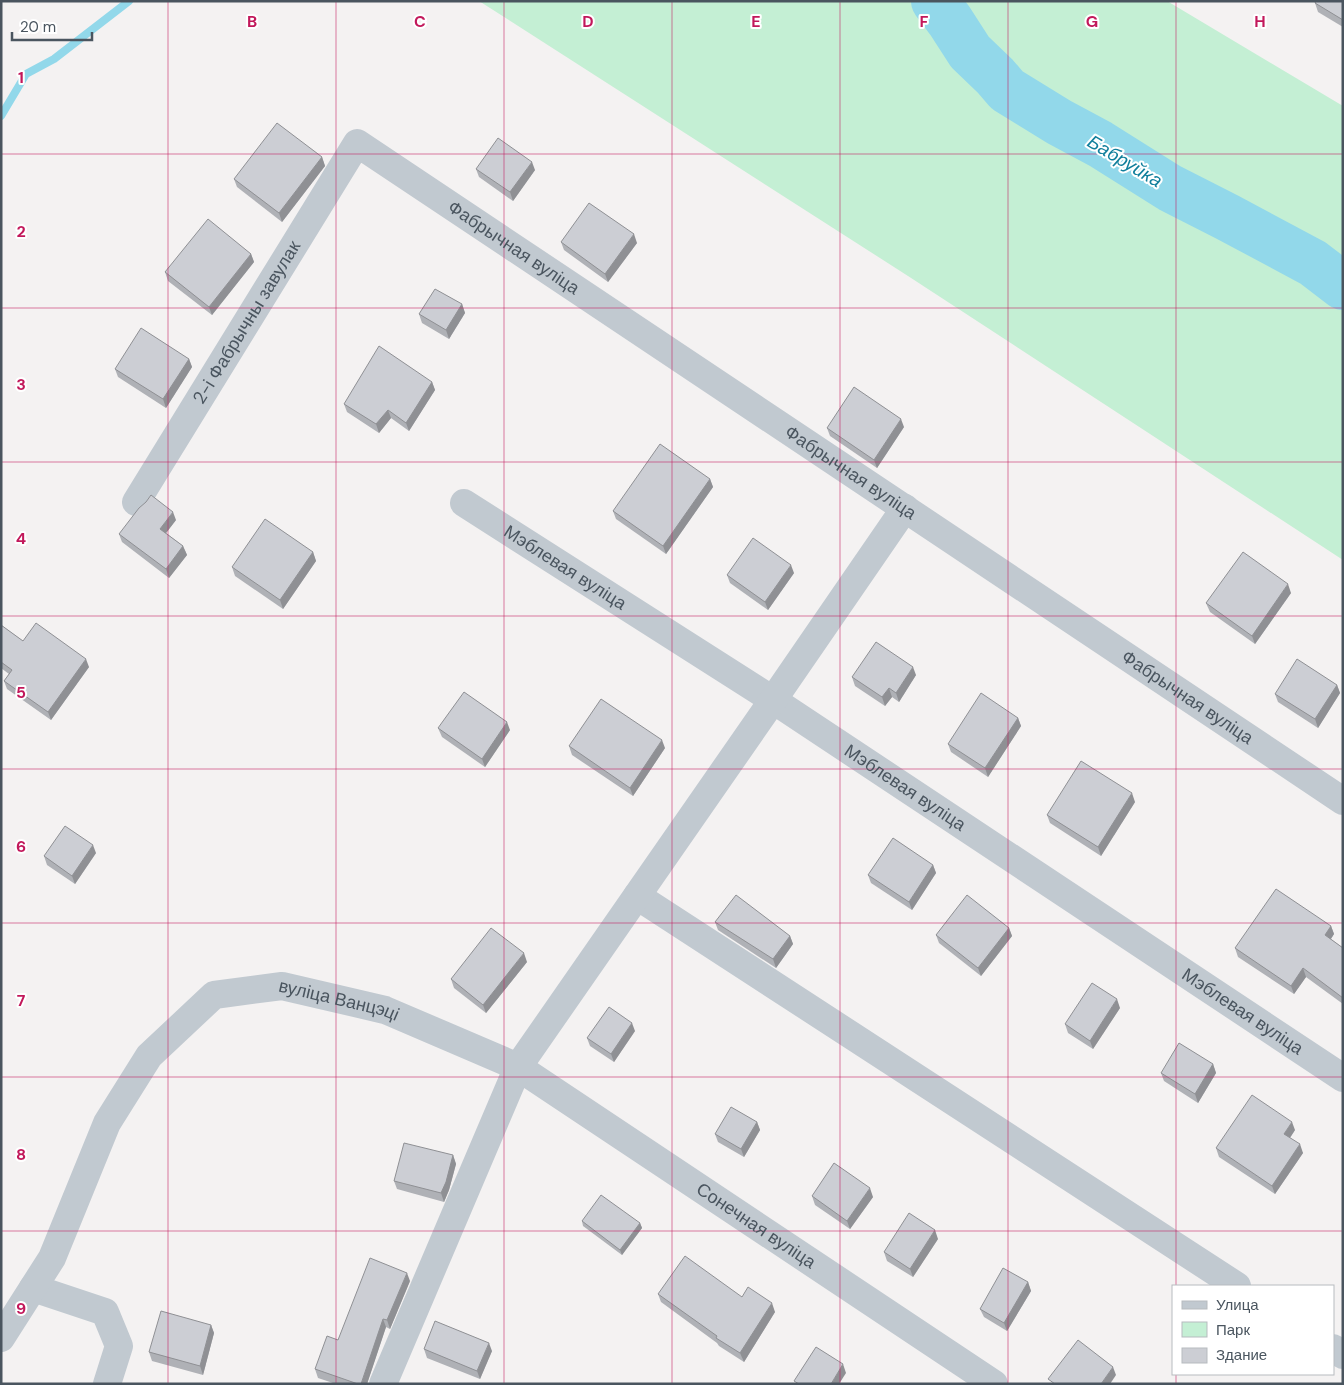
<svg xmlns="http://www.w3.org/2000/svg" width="1344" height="1385" viewBox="0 0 1344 1385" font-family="'DM Sans',sans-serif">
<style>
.green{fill:#c4efd4}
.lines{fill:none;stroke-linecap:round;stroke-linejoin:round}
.stream{stroke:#92d8ea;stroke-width:8}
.river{stroke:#92d8ea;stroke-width:48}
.minor{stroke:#c1c9d0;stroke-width:28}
.wall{fill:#afb1b6}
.shaded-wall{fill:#8f9094}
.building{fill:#ccced4;stroke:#8f9094}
.grid{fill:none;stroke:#c2185b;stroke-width:1;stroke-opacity:0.55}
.labels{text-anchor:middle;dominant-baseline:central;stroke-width:4;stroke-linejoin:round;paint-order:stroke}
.street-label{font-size:18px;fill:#4a555f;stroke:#fff}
.water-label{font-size:19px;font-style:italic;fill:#117f9c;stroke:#fff}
.grid-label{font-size:16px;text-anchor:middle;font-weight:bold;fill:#c2185b;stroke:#fff;stroke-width:4;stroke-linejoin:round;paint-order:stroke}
</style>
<rect width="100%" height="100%" fill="#f4f2f2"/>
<polygon class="green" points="479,1 1167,1 1343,106 1343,560 908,276"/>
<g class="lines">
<polyline class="stream" points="1,116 26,74 54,59 129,1"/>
<polyline class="river" points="935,1 950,21 970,52 995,76 1007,90 1059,122 1100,144 1170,188 1227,217 1313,263 1343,286"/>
<g class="minor">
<path id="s1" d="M136,502L357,143L1343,801"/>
<path id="s2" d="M464,503L773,700L1343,1078"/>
<polyline points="637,896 1237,1286"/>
<polyline points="33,1288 105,1312 119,1346 107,1384"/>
<path id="s3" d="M1,1338L52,1258L107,1123L149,1056L214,995L282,986L385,1010L518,1067L994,1384"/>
<polyline points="1333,1348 1343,1355"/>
<polyline points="383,1384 518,1067 773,700 905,508"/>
</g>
</g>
<g class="wall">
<polygon points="1343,1 1343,27 1318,12 1315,3"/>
<polygon points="322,157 325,166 282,222 237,187 234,179"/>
<polygon points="476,169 535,170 513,201 479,177"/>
<polygon points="561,242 637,243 608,282 564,250"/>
<polygon points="251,254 254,262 212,315 168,281 165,272"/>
<polygon points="462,304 465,313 449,339 422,323 419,314"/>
<polygon points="189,359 192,367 166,408 118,377 115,369"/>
<polygon points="432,382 435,390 409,431 391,418 379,433 347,412 344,404"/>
<polygon points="904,427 877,468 830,436 827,428"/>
<polygon points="710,479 713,487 666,554 616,519 613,511"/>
<polygon points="176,520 166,533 183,546 187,555 169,578 122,542 119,534"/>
<polygon points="313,552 316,561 283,609 235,576 232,567"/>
<polygon points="794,573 768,610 730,583 727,575"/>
<polygon points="1291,593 1255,644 1210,612 1206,603"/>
<polygon points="1,625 23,641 89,667 51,720 7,689 4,681 9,674 1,668"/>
<polygon points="916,675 899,702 892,697 885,706 855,686 852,677"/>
<polygon points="1337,685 1340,693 1318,728 1278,702 1275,694"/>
<polygon points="1018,718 1021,726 988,777 951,752 948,744"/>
<polygon points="438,728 510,730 485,767 442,737"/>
<polygon points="569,746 665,748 633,796 572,755"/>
<polygon points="1135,802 1101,856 1050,823 1047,815"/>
<polygon points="96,853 75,884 47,865 44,856"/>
<polygon points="933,865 936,873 912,910 871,883 868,875"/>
<polygon points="715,922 790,936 793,944 776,968 718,930"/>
<polygon points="1331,926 1334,934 1331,939 1343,948 1343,1004 1306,977 1294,994 1238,957 1235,948"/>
<polygon points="1009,928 1012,936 981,976 939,943 936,935"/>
<polygon points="527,962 486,1013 454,988 451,979"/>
<polygon points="1120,1008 1093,1049 1068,1033 1065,1024"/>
<polygon points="635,1031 614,1062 590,1046 587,1038"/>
<polygon points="1213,1064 1216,1073 1198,1103 1164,1081 1161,1073"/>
<polygon points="757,1122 760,1130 744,1157 718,1142 715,1134"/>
<polygon points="1295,1130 1290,1138 1303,1153 1275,1194 1219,1157 1216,1148"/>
<polygon points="453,1155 456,1164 449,1190 444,1202 397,1189 394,1181"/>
<polygon points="812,1196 873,1197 850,1229 815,1205"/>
<polygon points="582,1221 640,1223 642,1228 622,1255 583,1226"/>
<polygon points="938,1239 913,1277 887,1261 884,1252"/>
<polygon points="410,1281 390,1329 386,1327 367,1384 336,1384 318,1378 315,1369 338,1340"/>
<polygon points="1028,1282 1031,1291 1007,1331 984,1317 980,1309"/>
<polygon points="658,1294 742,1297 775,1312 744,1362 719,1346 717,1343 661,1302"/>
<polygon points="211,1325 214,1333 203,1375 152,1361 149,1352"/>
<polygon points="424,1349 492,1351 480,1379 427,1358"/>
</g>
<g class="shaded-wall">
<polygon points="322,157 325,166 282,222 279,213"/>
<polygon points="532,162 535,170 513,201 510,192"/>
<polygon points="634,234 637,243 608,282 605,274"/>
<polygon points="251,254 254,262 212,315 209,307"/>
<polygon points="462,304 465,313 449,339 446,330"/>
<polygon points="189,359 192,367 166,408 163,399"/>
<polygon points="432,382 435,390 409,431 406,423"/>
<polygon points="388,410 391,418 379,433 376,424"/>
<polygon points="901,419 904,427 877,468 874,460"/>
<polygon points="710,479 713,487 666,554 663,546"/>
<polygon points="173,512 176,520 163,537 160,529"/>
<polygon points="183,546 187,555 169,578 166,569"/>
<polygon points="313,552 316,561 283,609 280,600"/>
<polygon points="791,565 794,573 768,610 765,602"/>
<polygon points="1288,584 1291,593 1255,644 1252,636"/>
<polygon points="86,659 89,667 51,720 48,712"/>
<polygon points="913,667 916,675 899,702 896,693"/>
<polygon points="1337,685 1340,693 1318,728 1315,719"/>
<polygon points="889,688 892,697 885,706 882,697"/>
<polygon points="1018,718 1021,726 988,777 985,768"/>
<polygon points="507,722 510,730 485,767 482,759"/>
<polygon points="662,740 665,748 633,796 630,788"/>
<polygon points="1132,793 1135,802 1101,856 1098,847"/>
<polygon points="93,845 96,853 75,884 72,876"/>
<polygon points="933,865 936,873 912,910 909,902"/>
<polygon points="1331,926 1334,934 1328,943 1325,935"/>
<polygon points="1009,928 1012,936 981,976 978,968"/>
<polygon points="790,936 793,944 776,968 773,959"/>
<polygon points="524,953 527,962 486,1013 483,1005"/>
<polygon points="1303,968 1306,977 1294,994 1291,986"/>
<polygon points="1117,999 1120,1008 1093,1049 1090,1041"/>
<polygon points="632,1023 635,1031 614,1062 611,1054"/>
<polygon points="1213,1064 1216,1073 1198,1103 1195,1094"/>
<polygon points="757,1122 760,1130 744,1157 741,1149"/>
<polygon points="1292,1122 1295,1130 1287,1142 1284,1134"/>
<polygon points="1300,1144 1303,1153 1275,1194 1272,1186"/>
<polygon points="453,1155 456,1164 449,1190 444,1202 441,1193"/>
<polygon points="870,1188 873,1197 850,1229 847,1221"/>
<polygon points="640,1223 642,1228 622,1255 620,1250"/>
<polygon points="935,1230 938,1239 913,1277 910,1269"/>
<polygon points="407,1273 410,1281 390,1329 387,1320"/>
<polygon points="1028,1282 1031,1291 1007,1331 1004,1323"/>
<polygon points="772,1303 775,1312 744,1362 740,1353"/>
<polygon points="383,1319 386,1327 367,1384 361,1384"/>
<polygon points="211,1325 214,1333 203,1375 200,1366"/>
<polygon points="489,1343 492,1351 480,1379 477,1371"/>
<polygon points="843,1364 846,1373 839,1384 831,1384"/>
<polygon points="1113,1367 1116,1375 1110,1384 1101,1384"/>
</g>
<g class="building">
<polygon points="1316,1 1343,1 1343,20 1315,3"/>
<polygon points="277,123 322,157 279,213 234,179"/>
<polygon points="498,138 532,162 510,192 476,169"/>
<polygon points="589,203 634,234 605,274 561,242"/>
<polygon points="208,219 251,254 209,307 165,272"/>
<polygon points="435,289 462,304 446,330 419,314"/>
<polygon points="141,328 189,359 163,399 115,369"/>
<polygon points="379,346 432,382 406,423 388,410 376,424 344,404"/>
<polygon points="854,387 901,419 874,460 827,428"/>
<polygon points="660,444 710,479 663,546 613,511"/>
<polygon points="151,495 173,512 160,529 183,546 166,569 119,534 139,508 146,502"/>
<polygon points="265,519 313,552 280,600 232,567"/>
<polygon points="753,538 791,565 765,602 727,575"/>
<polygon points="1243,552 1288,584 1252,636 1206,603"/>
<polygon points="36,623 86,659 48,712 4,681 12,670 1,662 1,625 23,641"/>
<polygon points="876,642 913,667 896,693 889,688 882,697 852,677"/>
<polygon points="1297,659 1337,685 1315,719 1275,694"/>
<polygon points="464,692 507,722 482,759 438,728"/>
<polygon points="981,693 1018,718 985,768 948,744"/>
<polygon points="601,699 662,740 630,788 569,746"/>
<polygon points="1081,761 1132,793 1098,847 1047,815"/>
<polygon points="65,826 93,845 72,876 44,856"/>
<polygon points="893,838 933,865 909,902 868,875"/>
<polygon points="1276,889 1331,926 1325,935 1343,948 1343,998 1303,968 1291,986 1235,948"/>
<polygon points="736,895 790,936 773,959 715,922"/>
<polygon points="967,895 1009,928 978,968 936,935"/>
<polygon points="491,928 524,953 483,1005 451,979"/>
<polygon points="1092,983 1117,999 1090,1041 1065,1024"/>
<polygon points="609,1007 632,1023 611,1054 587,1038"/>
<polygon points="1179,1043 1213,1064 1195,1094 1161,1073"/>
<polygon points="1252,1095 1292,1122 1284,1134 1300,1144 1272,1186 1216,1148"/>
<polygon points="731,1107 757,1122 741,1149 715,1134"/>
<polygon points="404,1143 453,1155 446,1182 441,1193 394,1181"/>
<polygon points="834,1163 870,1188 847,1221 812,1196"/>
<polygon points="601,1195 640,1223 620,1250 582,1221"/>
<polygon points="909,1213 935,1230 910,1269 884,1252"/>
<polygon points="685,1256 742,1297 748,1287 772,1303 740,1353 716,1338 717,1336 658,1294"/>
<polygon points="370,1258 407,1273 387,1320 383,1319 361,1384 358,1384 315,1369 327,1336 338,1340"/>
<polygon points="1003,1268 1028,1282 1004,1323 980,1309"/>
<polygon points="161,1311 211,1325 200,1366 149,1352"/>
<polygon points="435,1321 489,1343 477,1371 424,1349"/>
<polygon points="1078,1340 1113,1367 1101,1384 1055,1384 1048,1379"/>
<polygon points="816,1347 843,1364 831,1384 799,1384 794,1381"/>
</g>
<path class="grid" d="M168,1V1384M336,1V1384M504,1V1384M672,1V1384M840,1V1384M1008,1V1384M1176,1V1286M1,154H1343M1,308H1343M1,462H1343M1,616H1343M1,769H1343M1,923H1343M1,1077H1343M1,1231H1343M1176,1374V1384"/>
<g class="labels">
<g class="street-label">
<text stroke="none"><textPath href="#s1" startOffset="610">Фабрычная вуліца</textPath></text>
<text stroke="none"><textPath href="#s1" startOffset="211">2-і Фабрычны завулак</textPath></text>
<text stroke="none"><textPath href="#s1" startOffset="1015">Фабрычная вуліца</textPath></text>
<text stroke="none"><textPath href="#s2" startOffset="120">Мэблевая вуліца</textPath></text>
<text stroke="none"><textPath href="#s1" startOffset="1420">Фабрычная вуліца</textPath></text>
<text stroke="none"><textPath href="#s2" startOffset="525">Мэблевая вуліца</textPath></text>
<text stroke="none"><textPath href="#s3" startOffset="536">вуліца Ванцэці</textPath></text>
<text stroke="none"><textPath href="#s2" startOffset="930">Мэблевая вуліца</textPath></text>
<text stroke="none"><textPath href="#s3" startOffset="1014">Сонечная вуліца</textPath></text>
</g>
<g class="water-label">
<text transform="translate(1125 161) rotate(31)">Бабруйка</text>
</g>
</g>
<g class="grid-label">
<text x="252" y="27">B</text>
<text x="420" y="27">C</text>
<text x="588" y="27">D</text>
<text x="756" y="27">E</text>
<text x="924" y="27">F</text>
<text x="1092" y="27">G</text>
<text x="1260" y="27">H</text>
<text x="21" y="83">1</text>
<text x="21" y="237">2</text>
<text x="21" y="390">3</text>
<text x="21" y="544">4</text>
<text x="21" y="698">5</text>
<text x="21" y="852">6</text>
<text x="21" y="1006">7</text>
<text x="21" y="1160">8</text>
<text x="21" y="1314">9</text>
</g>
<rect width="1344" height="1385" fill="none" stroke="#4a555f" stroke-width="5"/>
<rect x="1172" y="1285" width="162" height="90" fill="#ffffff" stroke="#b7bbbf"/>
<rect x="1182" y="1301" width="25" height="8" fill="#c1c9d0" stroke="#b7bbbf"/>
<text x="1216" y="1310" font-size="15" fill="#4a555f">Улица</text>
<rect x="1182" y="1322" width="25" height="15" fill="#c4efd4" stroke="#b7bbbf"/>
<text x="1216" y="1335" font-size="15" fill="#4a555f">Парк</text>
<rect x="1182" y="1348" width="25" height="15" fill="#ccced4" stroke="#b7bbbf"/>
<text x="1216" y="1360" font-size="15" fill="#4a555f">Здание</text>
<path d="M12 32v8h80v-8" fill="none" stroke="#4a555f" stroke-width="2.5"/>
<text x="20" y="32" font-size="15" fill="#4a555f" stroke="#ffffff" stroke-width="4" paint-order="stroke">20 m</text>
</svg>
